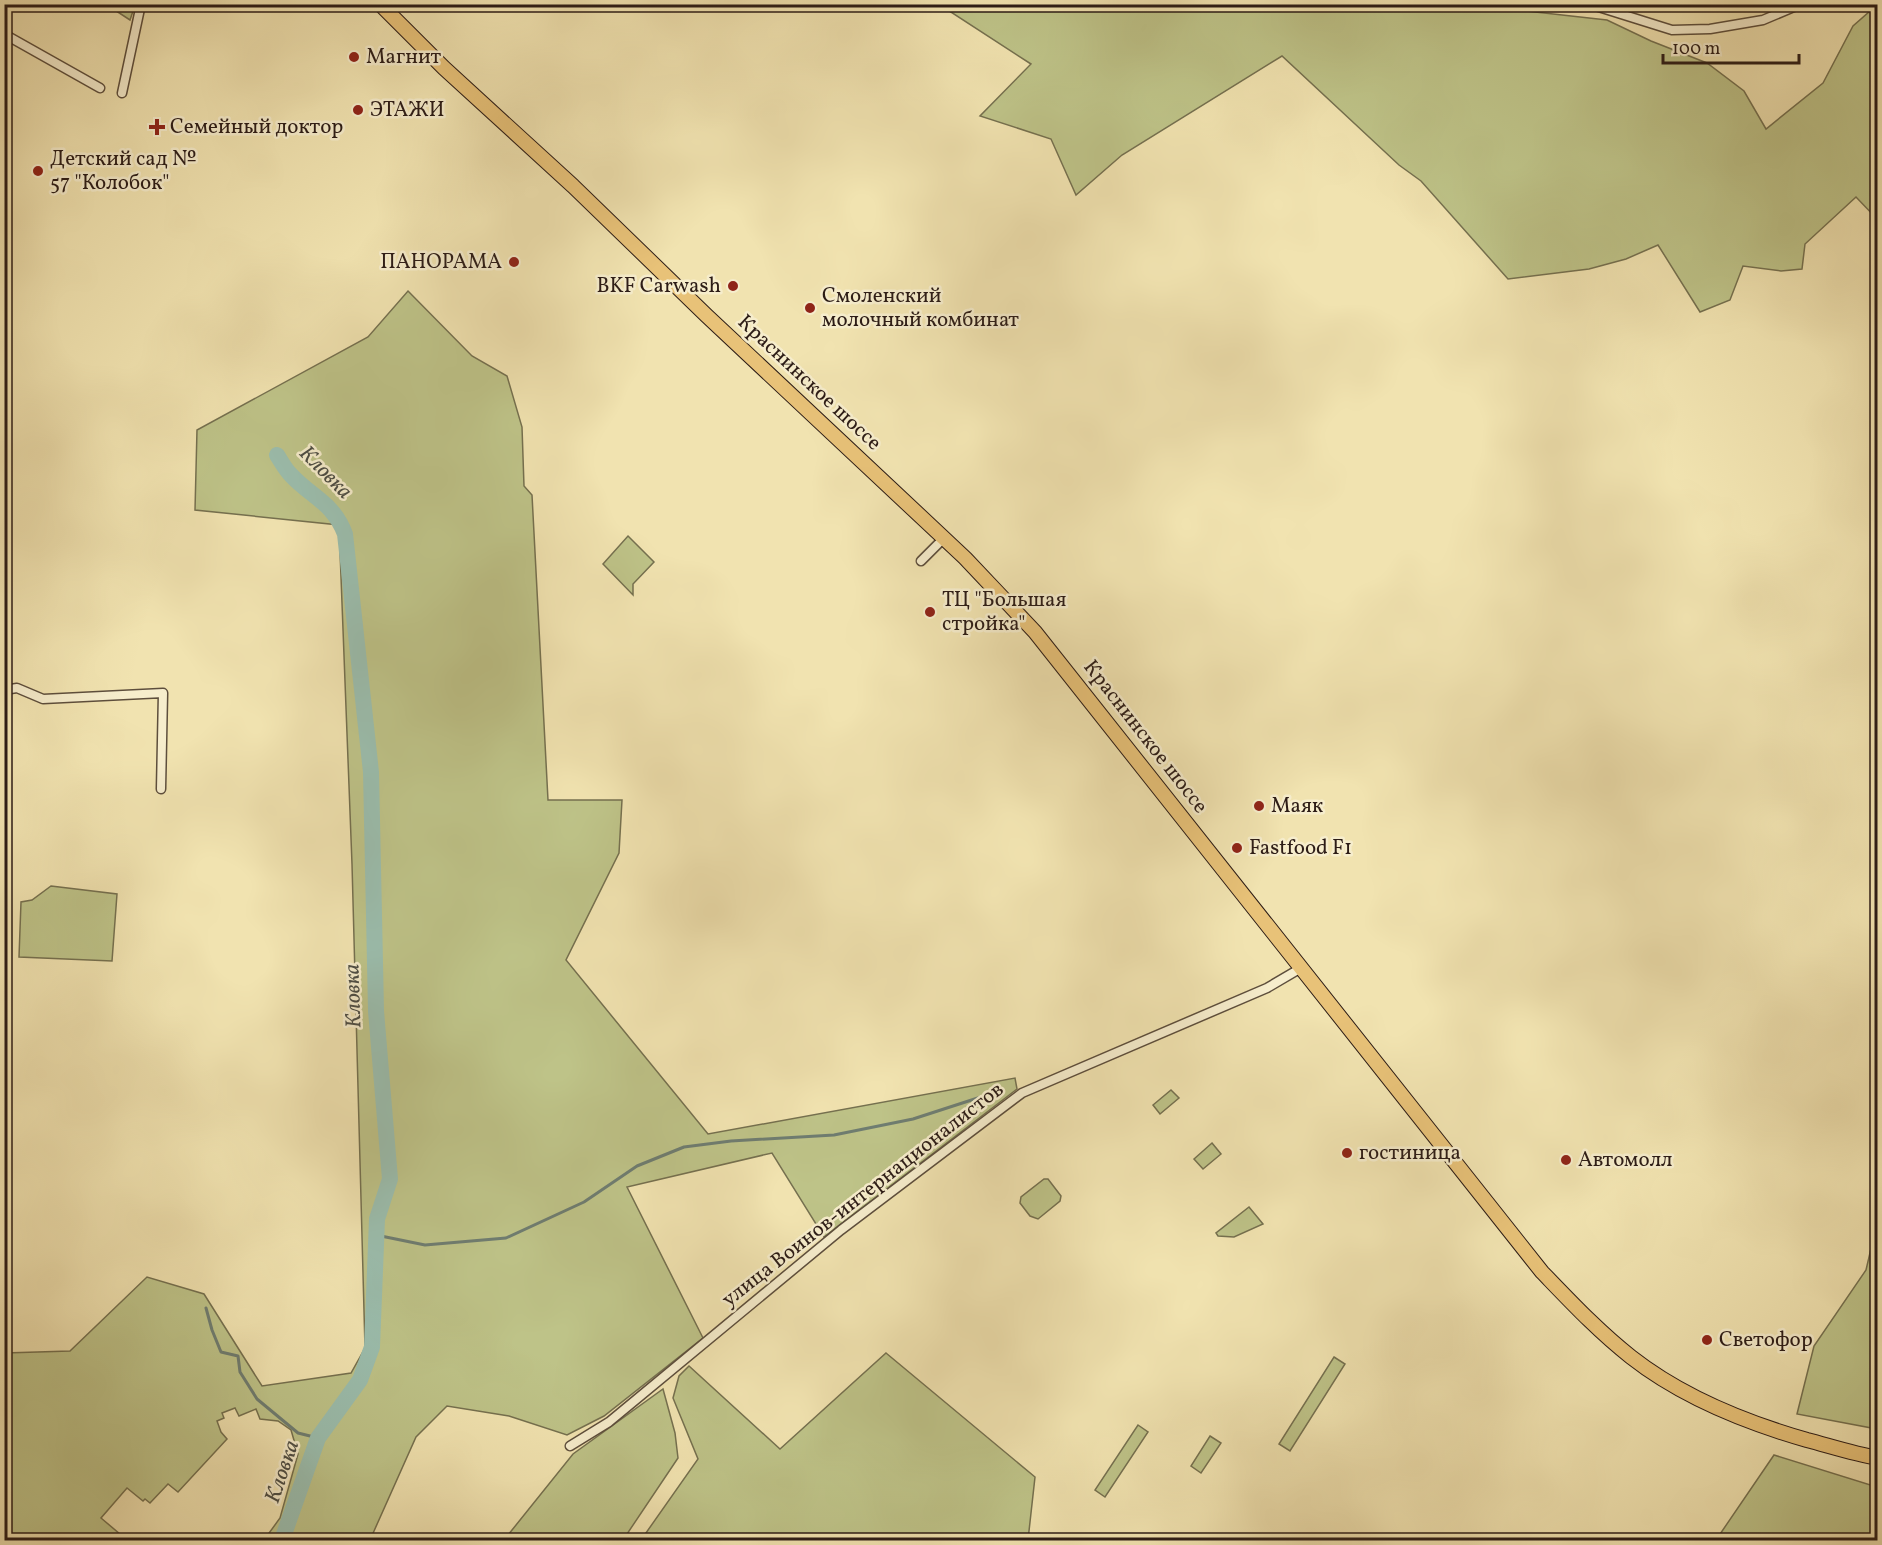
<svg xmlns="http://www.w3.org/2000/svg" width="1882" height="1545" viewBox="0 0 1882 1545" font-family="Vollkorn,serif">
<style>
.green{fill:#bec388;stroke:#75704f;stroke-width:1.5}
.lines{fill:none;stroke-linecap:round;stroke-linejoin:round}
.stream{stroke:#6f7d71;stroke-width:3}
.river{stroke:#9bbeae;stroke-width:16}
.street-casing{stroke:#5d4e3c;stroke-width:11}
.primary-casing{stroke:#2c1c16;stroke-width:16}
.street{stroke:#f6edcc;stroke-width:8}
.primary{stroke:#e8c278;stroke-width:14}
.poi-dot{fill:#8f2418;stroke:#f6edcc;stroke-width:2}
.labels{text-anchor:middle;dominant-baseline:central;stroke-width:5;stroke-linejoin:round;paint-order:stroke}
.poi-label{font-size:21px;fill:#2c1c16;stroke:#f6edcc;text-anchor:start}
.street-label{font-size:21px;fill:#2c1c16;stroke:#f6edcc}
.water-label{font-size:22px;font-style:italic;fill:#4d4d44;stroke:#f6edcc}
</style>
<rect width="100%" height="100%" fill="#f1e3b0"/>
<filter id="stains"><feTurbulence type="fractalNoise" baseFrequency=".00333" numOctaves="4"/><feColorMatrix values="0 0 0 0 .2 0 0 0 0 .09 0 0 0 0 .02 0 0 0 .5 -.17"/></filter>
<radialGradient id="worn" r=".72"><stop offset=".6" stop-color="#630" stop-opacity="0"/><stop offset="1" stop-color="#630" stop-opacity=".3"/></radialGradient>
<g class="green">
<polygon points="107,5 135,5 130,20"/>
<polygon points="1489,5 1491,7 1607,20 1651,41 1707,63 1744,91 1766,129 1823,83 1853,26 1877,5 1877,219 1856,197 1805,244 1802,269 1781,271 1743,266 1730,300 1700,312 1658,245 1626,259 1589,269 1508,279 1421,181 1399,165 1282,56 1122,155 1076,195 1051,139 980,116 1031,64 940,5"/>
<polygon points="408,291 472,356 507,376 522,427 524,486 532,495 548,800 622,800 619,853 566,960 708,1134 1015,1078 1017,1089 824,1237 772,1153 627,1187 703,1338 604,1416 567,1435 509,1416 447,1406 416,1437 370,1540 264,1540 280,1518 298,1454 291,1430 278,1421 260,1419 256,1409 239,1416 235,1408 222,1413 224,1418 217,1421 221,1432 227,1439 178,1492 168,1484 150,1503 145,1499 143,1501 127,1488 101,1518 127,1540 5,1540 5,1353 70,1351 147,1277 204,1294 262,1386 351,1373 365,1348 352,864 339,525 195,510 197,430 368,337"/>
<polygon points="628,536 654,562 633,584 633,595 603,564"/>
<polygon points="51,886 117,894 112,961 19,957 21,902 32,900"/>
<polygon points="1171,1090 1179,1098 1160,1114 1153,1105"/>
<polygon points="1212,1143 1221,1154 1203,1169 1194,1159"/>
<polygon points="1044,1179 1048,1179 1061,1196 1060,1201 1038,1219 1030,1216 1020,1203 1021,1197"/>
<polygon points="1249,1207 1263,1224 1234,1237 1218,1236 1216,1233"/>
<polygon points="1877,1223 1877,1429 1797,1414 1814,1346 1866,1270"/>
<polygon points="886,1353 1035,1477 1028,1540 641,1540 698,1459 673,1398 679,1376 689,1366 780,1449"/>
<polygon points="1334,1357 1345,1364 1290,1451 1279,1444"/>
<polygon points="663,1389 675,1433 678,1458 623,1540 504,1540 573,1454"/>
<polygon points="1138,1425 1148,1432 1105,1497 1095,1490"/>
<polygon points="1210,1436 1221,1443 1201,1473 1191,1466"/>
<polygon points="1774,1455 1877,1487 1877,1540 1716,1540"/>
</g>
<g class="lines">
<g class="stream">
<polyline points="376,1235 425,1245 506,1238 584,1202 637,1166 684,1147 731,1141 834,1135 913,1119 987,1095"/>
<polyline points="206,1308 212,1330 221,1352 238,1356 240,1372 257,1399 298,1433 318,1438"/>
</g>
<path class="river" d="M277,455C281,461 285,469 291,475C311,497 333,502 345,534L371,772L376,1011L390,1179L377,1219L372,1347L360,1380L318,1438L282,1540"/>
<g class="street-casing">
<g id="street">
<polyline points="1589,4 1672,30 1710,29 1763,20 1801,4"/>
<polyline points="4,34 100,88"/>
<polyline points="122,93 141,4"/>
<polyline points="921,561 944,538"/>
<polyline points="4,690 17,688 43,699 163,693 161,789"/>
<polyline points="570,1446 609,1422 841,1230 1022,1093 1267,988 1301,968"/>
</g>
</g>
<g class="primary-casing">
<path id="primary" d="M380,4L444,68L573,186L707,316L965,558L1035,632L1542,1272C1570,1301 1598,1331 1631,1357C1682,1397 1744,1422 1807,1440C1830,1446 1854,1454 1878,1458"/>
</g>
<use href="#street" class="street"/>
<use href="#primary" class="primary"/>
</g>
<g class="poi-dot">
<circle cx="354" cy="57" r="6"/>
<circle cx="358" cy="110" r="6"/>
<path d="M154 118h6v6h6v6h-6v6h-6v-6h-6v-6h6z"/>
<circle cx="38" cy="171" r="6"/>
<circle cx="514" cy="262" r="6"/>
<circle cx="733" cy="286" r="6"/>
<circle cx="810" cy="308" r="6"/>
<circle cx="930" cy="612" r="6"/>
<circle cx="1259" cy="806" r="6"/>
<circle cx="1237" cy="848" r="6"/>
<circle cx="1347" cy="1153" r="6"/>
<circle cx="1566" cy="1160" r="6"/>
<circle cx="1707" cy="1340" r="6"/>
</g>
<g class="labels">
<g class="poi-label">
<text x="366" y="57">Магнит</text>
<text x="370" y="110">ЭТАЖИ</text>
<text x="170" y="127">Семейный доктор</text>
<text x="50" y="159">Детский сад №<tspan x="50" dy="24">57 "Колобок"</tspan></text>
<text x="502" y="262" text-anchor="end">ПАНОРАМА</text>
<text x="721" y="286" text-anchor="end">BKF Carwash</text>
<text x="822" y="296">Смоленский<tspan x="822" dy="24">молочный комбинат</tspan></text>
<text x="942" y="600">ТЦ "Большая<tspan x="942" dy="24">стройка"</tspan></text>
<text x="1271" y="806">Маяк</text>
<text x="1249" y="848">Fastfood F1</text>
<text x="1359" y="1153">гостиница</text>
<text x="1578" y="1160">Автомолл</text>
<text x="1719" y="1340">Светофор</text>
</g>
<g class="street-label">
<text transform="translate(809 383) rotate(43)">Краснинское шоссе</text>
<text transform="translate(1145 737) rotate(52)">Краснинское шоссе</text>
<text transform="translate(863 1195) rotate(-38)">улица Воинов-интернационалистов</text>
</g>
<g class="water-label">
<text transform="translate(325 473) rotate(45)">Кловка</text>
<text transform="translate(354 996) rotate(-92)">Кловка</text>
<text transform="translate(283 1472) rotate(-71)">Кловка</text>
</g>
</g>
<rect width="1882" height="1545" fill="none" stroke="#f1e3b0" stroke-width="24"/>
<rect x="6" y="6" width="1870" height="1533" fill="none" stroke="#2c1c16" stroke-width="3"/>
<rect x="12" y="12" width="1858" height="1521" fill="none" stroke="#2c1c16" stroke-width="1.5"/>
<path d="M1663 54v9h136v-9" fill="none" stroke="#2c1c16" stroke-width="3"/>
<text x="1672" y="54" font-size="18" fill="#2c1c16" stroke="#f6edcc" stroke-width="4.5" paint-order="stroke">100 m</text>
<rect width="100%" height="100%" filter="url(#stains)"/>
<rect width="100%" height="100%" fill="url(#worn)"/>
</svg>
